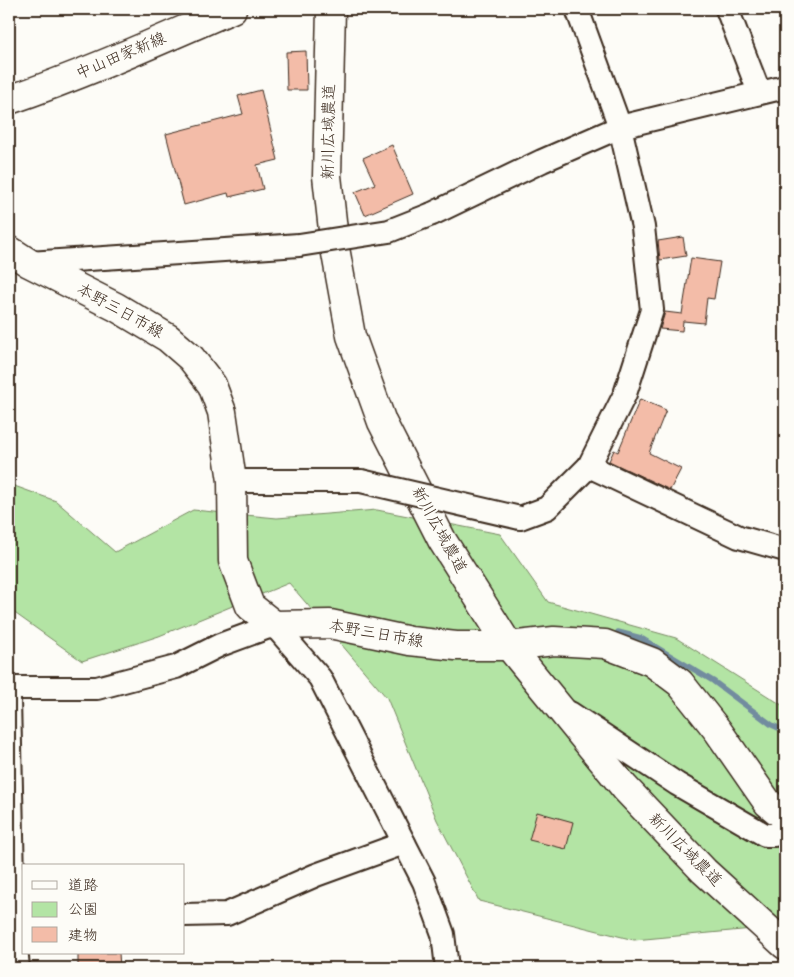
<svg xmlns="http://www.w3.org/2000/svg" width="794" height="977" viewBox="0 0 794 977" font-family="Mynerve,'Klee One',sans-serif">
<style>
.green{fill:#b3e4a4;stroke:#778761}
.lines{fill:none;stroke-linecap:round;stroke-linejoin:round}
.stream{stroke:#728c9f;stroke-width:5.5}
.building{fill:#f3bca8;stroke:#3b2a1e}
.street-casing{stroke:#3b2a1e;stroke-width:26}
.secondary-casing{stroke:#3b2a1e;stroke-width:31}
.street{stroke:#fdfcf7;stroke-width:22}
.secondary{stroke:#fdfcf7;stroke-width:28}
.street-bridge-casing{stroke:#3b2a1e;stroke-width:26;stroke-linecap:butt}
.street-bridge{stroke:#fdfcf7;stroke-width:22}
.labels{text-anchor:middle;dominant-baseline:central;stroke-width:4;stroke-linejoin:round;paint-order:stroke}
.street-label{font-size:16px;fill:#3b2a1e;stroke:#fdfcf7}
</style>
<rect width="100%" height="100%" fill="#fdfcf7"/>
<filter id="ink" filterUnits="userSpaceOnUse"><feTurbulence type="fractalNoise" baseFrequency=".02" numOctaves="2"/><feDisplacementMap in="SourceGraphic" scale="10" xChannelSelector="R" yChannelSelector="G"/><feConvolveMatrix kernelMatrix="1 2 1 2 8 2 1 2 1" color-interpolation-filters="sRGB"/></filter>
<g filter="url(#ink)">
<polygon class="green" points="9,484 56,501 115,552 193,510 277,518 377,510 500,534 548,602 676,638 785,707 785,926 634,940 479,901 437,820 387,698 289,583 159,636 82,661 9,609"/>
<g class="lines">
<polyline class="stream" points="618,632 641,638 713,681 772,725 785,731"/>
</g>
<g class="building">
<polygon points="306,51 307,90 287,90 286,52"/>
<polygon points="261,90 278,160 257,165 263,189 229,197 228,193 184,205 166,134 243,114 238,96"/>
<polygon points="392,145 413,194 365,215 355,192 375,184 363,158"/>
<polygon points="683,237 686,256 660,260 658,241"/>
<polygon points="691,258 720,262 714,299 707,298 704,323 683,321 682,331 660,329 665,312 682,314"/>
<polygon points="640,399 666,410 649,453 681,469 670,490 609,461 614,450 618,452"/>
<polygon points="537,812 573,822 566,849 529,840"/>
<polygon points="78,953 119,953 120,968 78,968"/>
</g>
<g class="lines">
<g class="street-casing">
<g id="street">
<polyline points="727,9 759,92"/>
<polyline points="432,214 542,161 620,127 785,87"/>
<polyline points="29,263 299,245"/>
<polyline points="589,466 739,537 785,550"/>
<polyline points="232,481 361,481"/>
<polyline points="520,518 547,508 589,466 625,394 652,310 643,227 620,127 577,9"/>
<polyline points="9,688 97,688 176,667 220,645 274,625 320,678 424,882 443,934 447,968"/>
<polyline points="9,699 14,925 18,968"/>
<polyline points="570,713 677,784 765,835 774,835 785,830"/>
<polyline points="184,915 227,914 316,875 404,843"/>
</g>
</g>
<g class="secondary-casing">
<g id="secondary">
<polyline points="331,9 327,176 335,248 351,336 382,422 442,540 509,646 625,788 704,871 785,945"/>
<path d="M9,100C85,74 158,41 232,9"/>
<polyline points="9,250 29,263 116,307 168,338 191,358 212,385 222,412 232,481 233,561 250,606 274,625 330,624 410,641 456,646 509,646 554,641 605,644 652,662 680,683 718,731 768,803 785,817"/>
</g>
</g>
<use href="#street" class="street"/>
<use href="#secondary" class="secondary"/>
<g class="street-bridge-casing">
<g id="street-bridge">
<polyline points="299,245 389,231 432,214"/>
<polyline points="361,481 520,518"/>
</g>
</g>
<use href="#street-bridge" class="street-bridge"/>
</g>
</g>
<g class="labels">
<g class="street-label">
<text transform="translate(121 56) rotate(-23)">中山田家新線</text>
<text transform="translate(329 132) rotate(-89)">新川広域農道</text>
<text transform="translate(120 311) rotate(29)">本野三日市線</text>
<text transform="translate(439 530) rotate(61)">新川広域農道</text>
<text transform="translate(376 634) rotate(10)">本野三日市線</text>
<text transform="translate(685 850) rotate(45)">新川広域農道</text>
</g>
</g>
<rect width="794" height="977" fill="none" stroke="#fdfcf7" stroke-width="30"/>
<rect x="15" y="15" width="764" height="947" fill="none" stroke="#3b2a1e" stroke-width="2" filter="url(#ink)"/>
<rect x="22" y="864" width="162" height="90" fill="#fdfcf7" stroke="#afa8a0"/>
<rect x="32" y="881" width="25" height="8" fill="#fdfcf7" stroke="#afa8a0"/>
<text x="68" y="890" font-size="15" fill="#3b2a1e">道路</text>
<rect x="32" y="902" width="25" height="15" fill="#b3e4a4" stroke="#afa8a0"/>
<text x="68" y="914" font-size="15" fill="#3b2a1e">公園</text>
<rect x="32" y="927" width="25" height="15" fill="#f3bca8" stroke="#afa8a0"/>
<text x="68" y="940" font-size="15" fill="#3b2a1e">建物</text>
</svg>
